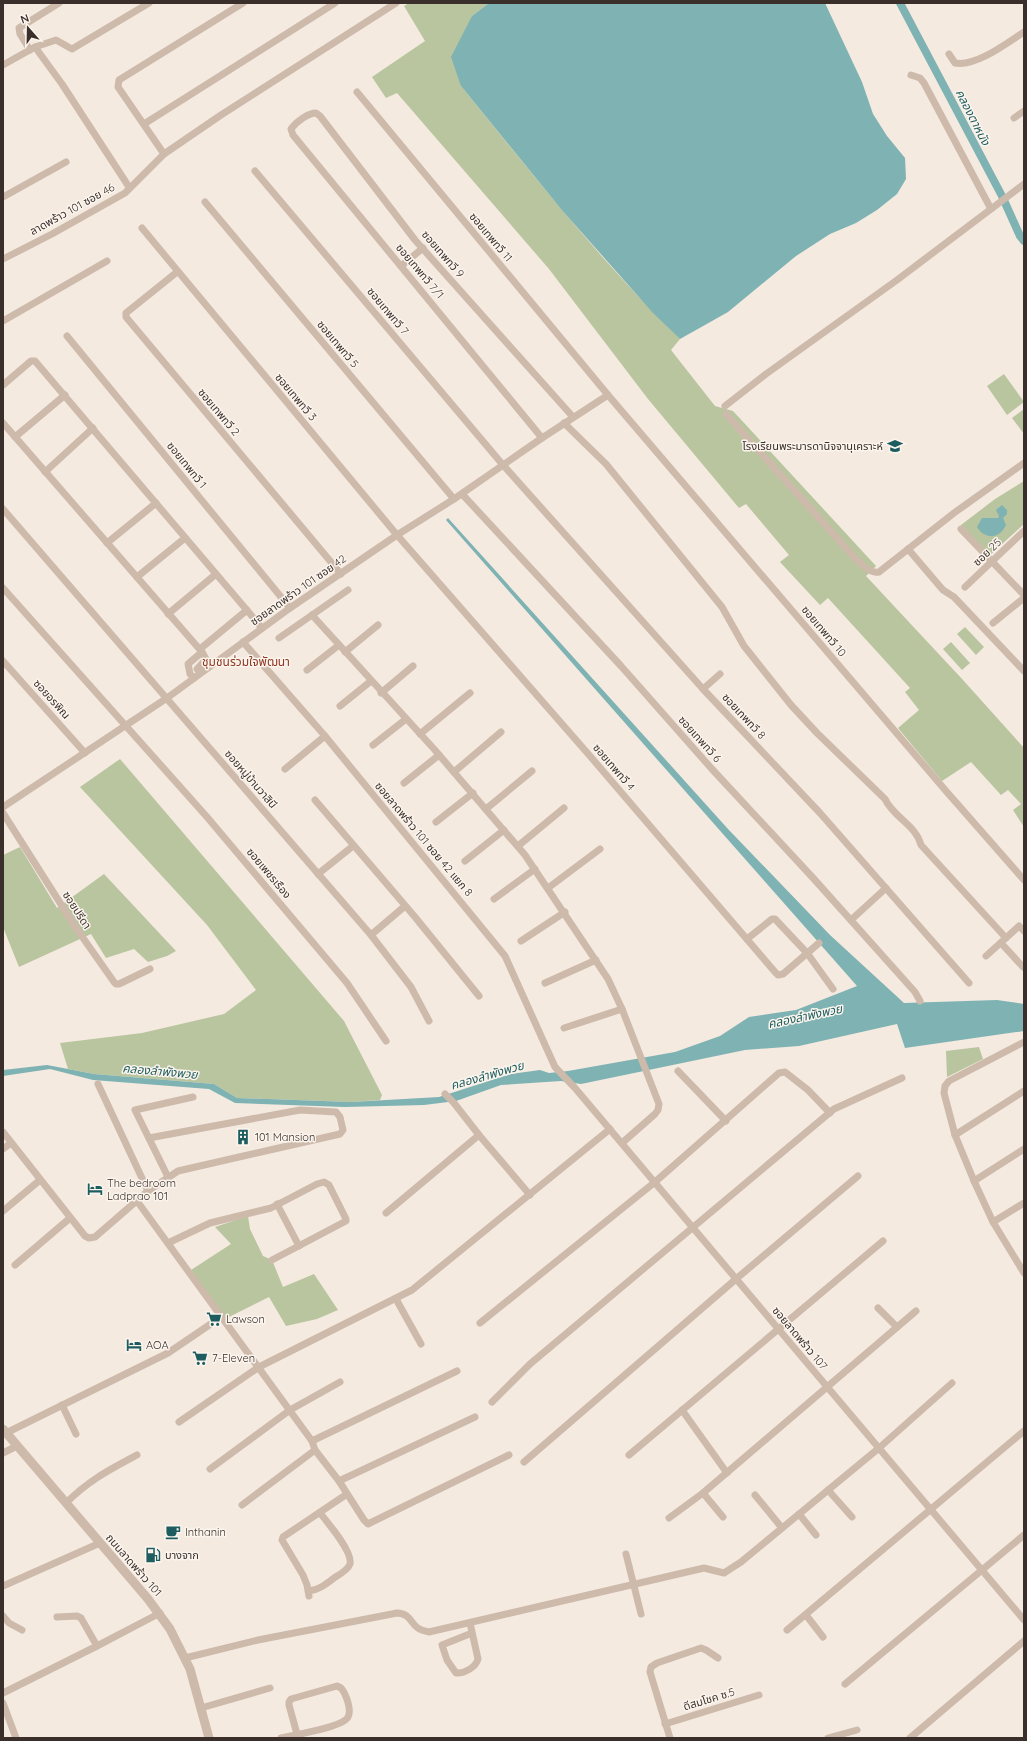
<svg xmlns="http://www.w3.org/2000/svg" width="1027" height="1741" viewBox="0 0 1027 1741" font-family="Quicksand,'Noto Sans Thai',sans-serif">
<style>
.green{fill:#b9c59f}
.water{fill:#7eb2b3}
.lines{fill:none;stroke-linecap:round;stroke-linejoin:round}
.canal{stroke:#7eb2b3;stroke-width:8}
.minor{stroke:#cebaab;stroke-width:7}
.tertiary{stroke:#cebaab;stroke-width:9}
.labels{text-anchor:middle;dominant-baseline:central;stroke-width:3;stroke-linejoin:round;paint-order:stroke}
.street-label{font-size:11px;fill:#3b2f2b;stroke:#fbf5ee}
.poi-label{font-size:11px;fill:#3b2f2b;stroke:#fbf5ee;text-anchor:start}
.water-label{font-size:12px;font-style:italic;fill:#1e5d5f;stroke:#fbf5ee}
.neighbourhood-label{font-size:12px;fill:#8e3720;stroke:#fbf5ee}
</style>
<rect width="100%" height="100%" fill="#f4eae0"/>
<g class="green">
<path d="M409,3H489L472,16L461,86C531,172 600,261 680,339L671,350L715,406L733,411L876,566L866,576L963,680L1024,748V827L1013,810L1021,804L1008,790L1001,795L971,762L942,781L898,728L919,710L905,692L910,688L828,598L820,605L780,562L789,555L746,504L739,508L648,399L549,269L397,93L386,98L372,77L425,41L404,6Z"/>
<polygon points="1004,374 1024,402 1007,415 987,386"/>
<polygon points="1024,409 1024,434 1012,418"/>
<polygon points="1024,481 1024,524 990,555 961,525 995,499"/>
<polygon points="965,627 984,647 976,655 957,634"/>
<polygon points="951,642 970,663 962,670 943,649"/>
<polygon points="120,759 344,1021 382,1095 380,1100 351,1102 237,1098 214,1084 94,1074 68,1069 60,1043 142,1033 224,1014 256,990 207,925 80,787"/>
<polygon points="20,847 57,908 104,874 176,951 167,956 148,962 134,949 106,958 91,934 19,967 3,927 3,855"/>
<polygon points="979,1047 983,1059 947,1077 946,1051"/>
<polygon points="248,1216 250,1229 263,1256 272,1260 283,1287 314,1274 338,1310 317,1319 286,1326 269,1297 225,1319 191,1270 231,1244 215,1227"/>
</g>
<g class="water">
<polygon points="489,3 825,3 862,82 873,114 887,136 905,158 906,179 897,194 877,210 856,223 830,234 796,256 728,312 680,339 653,313 561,209 461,86 451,57 472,16"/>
<path d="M1002,505L1007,510V514L1003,518L1006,525C1000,539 985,540 977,527L982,518H998L999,516L996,510Z"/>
<polygon points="448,518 728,829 830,935 904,1003 997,1000 1024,1004 1024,1031 905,1048 897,1024 799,1046 745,1050 581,1084 561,1081 501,1085 456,1101 424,1105 345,1107 235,1103 209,1089 93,1080 50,1069 3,1076 3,1070 47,1065 94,1074 214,1084 237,1098 351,1102 439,1097 511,1074 540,1070 549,1073 568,1071 675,1052 720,1036 749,1017 796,1010 857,986 446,520"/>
</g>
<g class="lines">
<polyline class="canal" points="900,3 1002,196 1020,236 1024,241"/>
<g class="minor">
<polyline points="35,47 56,40 72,49 149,3"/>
<polyline points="30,50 20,34 19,28 59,3"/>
<path d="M949,54L955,63C976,67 1007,43 1024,32"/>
<polyline points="3,65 35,47 62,84 129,187"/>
<polyline points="911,75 920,78 924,83 991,209"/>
<polyline points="357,92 608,395 946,791 1024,880"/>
<polyline points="1014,118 1024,111"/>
<polyline points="144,124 335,3"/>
<polyline points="164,154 118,87 119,80 243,3"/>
<polyline points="255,171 503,465 703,689 820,813 969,983"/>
<polyline points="3,197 66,162"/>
<polyline points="205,202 454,499"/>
<polyline points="142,228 397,535 590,756 775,972 778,975 783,974 819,943"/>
<polyline points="3,259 52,234 125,193 164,154 221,115 396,3"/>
<polyline points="401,266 423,248"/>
<polyline points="177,272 126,313 126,317 341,574"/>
<polyline points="3,321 107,261"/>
<polyline points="67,336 290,608"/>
<polyline points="3,385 31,361 35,361 262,628"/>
<polyline points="725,406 766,374 897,280 1024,184"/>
<path d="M726,414L853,556C860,562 869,574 879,572L954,513L1024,463"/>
<polyline points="3,423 202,652 206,659 197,669 200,673"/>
<path d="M564,423L606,464L722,607L744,646L791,705L817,733L885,799C893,817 916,825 921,845L1006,938"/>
<polyline points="15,437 65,395"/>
<path d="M542,438L293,135L291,129C296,122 308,113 316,113L320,116L415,240L573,417"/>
<polyline points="45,472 93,428"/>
<polyline points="462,494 621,666 711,768 814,879 915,992 920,1001"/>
<polyline points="3,509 371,935 411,987 429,1021"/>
<polyline points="961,529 1024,595"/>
<polyline points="107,543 156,503"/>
<polyline points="908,549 943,590 954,597 1024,671"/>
<polyline points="137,577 185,538"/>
<polyline points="965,587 1024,531"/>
<polyline points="3,588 207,817 347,983 386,1041"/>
<polyline points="168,614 216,574"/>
<polyline points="312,615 434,749 525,855 608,979 622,1009 659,1104 658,1110 655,1114 622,1143"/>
<polyline points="993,623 1024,598"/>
<polyline points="279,638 348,590"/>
<polyline points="243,642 325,736 505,956 555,1067 575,1088 1024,1620"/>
<polyline points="200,649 247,610"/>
<polyline points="345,652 378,625"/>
<polyline points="3,661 85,753"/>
<polyline points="307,670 339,645"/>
<polyline points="194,678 190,674 188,664 202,652"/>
<polyline points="703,689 720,674"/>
<polyline points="381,693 413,666"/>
<polyline points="340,706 371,681"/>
<polyline points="420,734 470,693"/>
<polyline points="373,745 406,719"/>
<polyline points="285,769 325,736"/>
<polyline points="454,772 501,732"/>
<polyline points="404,783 439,755"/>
<polyline points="315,800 415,917 479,996"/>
<polyline points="3,807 167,698 290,608 397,535 454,499 542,438 608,395"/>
<polyline points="486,809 532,771"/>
<polyline points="3,813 76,928 114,982 116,984 119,984 150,969"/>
<polyline points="436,822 473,793"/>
<polyline points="518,846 564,808"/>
<polyline points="465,861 504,830"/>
<polyline points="318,874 353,846"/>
<polyline points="548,888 600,849"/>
<polyline points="494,899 535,869"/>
<polyline points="851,920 886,888"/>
<polyline points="371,935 405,906"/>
<polyline points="747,939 772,919 775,919 807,953 833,989"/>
<polyline points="521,941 565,912"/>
<polyline points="1001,943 1023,967"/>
<polyline points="986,956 1019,926 1024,931"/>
<polyline points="545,983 596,960"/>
<polyline points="564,1028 622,1009"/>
<polyline points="1024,1042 949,1081 945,1086 944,1093 955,1135 974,1181 993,1222 1024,1273"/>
<polyline points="678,1071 726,1121"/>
<polyline points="98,1084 148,1191"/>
<polyline points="445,1094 454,1103 479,1135 530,1195"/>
<polyline points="3,1132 85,1236 89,1238 95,1237 148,1191 178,1171 340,1134 343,1130 340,1117 336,1112 300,1110 149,1138"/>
<polyline points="955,1135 1024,1091"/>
<polyline points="3,1149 11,1143"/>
<polyline points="168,1177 135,1110 193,1097"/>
<polyline points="974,1181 1024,1149"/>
<polyline points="137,1201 312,1441 315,1450 339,1481 364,1520 368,1524 509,1455"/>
<polyline points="277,1204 299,1246"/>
<polyline points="3,1211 40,1180"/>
<polyline points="386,1213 479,1135"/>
<polyline points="993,1222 1024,1203"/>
<polyline points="168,1243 210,1223 271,1208 317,1184 324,1182 329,1185 346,1219 346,1221 272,1260"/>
<polyline points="15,1265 70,1218"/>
<polyline points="396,1299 421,1344"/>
<polyline points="878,1308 897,1327"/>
<polyline points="480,1323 655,1182 779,1073 785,1072 808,1090 830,1113"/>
<polyline points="492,1402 530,1364 834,1109 902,1078"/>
<polyline points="62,1405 76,1434"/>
<polyline points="682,1410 727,1473"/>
<polyline points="179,1422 259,1367 412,1290 610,1129"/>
<polyline points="6,1433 168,1353 221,1317"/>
<polyline points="312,1441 457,1371"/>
<polyline points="3,1453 17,1446"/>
<polyline points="629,1455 883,1241"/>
<polyline points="524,1462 736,1279 858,1176"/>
<polyline points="210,1469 290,1410 340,1382"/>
<polyline points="339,1481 475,1417"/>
<polyline points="828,1490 852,1517"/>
<polyline points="703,1493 723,1517"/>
<polyline points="755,1495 782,1528"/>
<path d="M66,1503C89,1480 109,1470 137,1455"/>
<polyline points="242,1505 315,1450"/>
<polyline points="799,1514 816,1535"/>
<polyline points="669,1518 703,1493 916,1311"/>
<polyline points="626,1554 641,1614"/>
<polyline points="3,1586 100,1543"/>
<path d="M309,1591C319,1590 326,1584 334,1578C339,1575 348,1570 350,1564C353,1552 328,1523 320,1513"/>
<polyline points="309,1596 307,1585 303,1575 282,1540 283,1537 347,1494"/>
<polyline points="806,1615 823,1637"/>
<polyline points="3,1616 9,1623 22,1630"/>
<polyline points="57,1617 77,1616 81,1618 97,1646"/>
<path d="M470,1623L478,1659C476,1667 464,1674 456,1673L447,1660L442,1645L472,1633"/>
<polyline points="787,1630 1024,1431"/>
<path d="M185,1658L258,1640L397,1613C415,1614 408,1629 429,1632L704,1568L724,1573L741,1562L879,1448L952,1383"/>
<polyline points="845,1684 1024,1535"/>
<polyline points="3,1693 97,1646 160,1613"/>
<polyline points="3,1703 16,1738"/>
<polyline points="201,1708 270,1688"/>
<polyline points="665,1724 759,1695"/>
<path d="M281,1738C293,1735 344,1727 348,1717C352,1710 346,1694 341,1688L337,1686L291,1699L289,1702V1705L297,1734"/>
<polyline points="670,1738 650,1672 651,1667 657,1663 701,1648 706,1650 718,1658"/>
<polyline points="828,1738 857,1730"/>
<polyline points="910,1738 1024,1641"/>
</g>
<polyline class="tertiary" points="3,1429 148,1599 170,1629 190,1669 209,1738"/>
</g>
<defs>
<g id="school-bare" transform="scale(1.2)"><path d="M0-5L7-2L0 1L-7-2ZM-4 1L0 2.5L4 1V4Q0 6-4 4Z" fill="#1e5d5f" stroke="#fbf5ee" stroke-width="2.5" paint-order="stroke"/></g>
<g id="building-bare" transform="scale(1.2)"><path d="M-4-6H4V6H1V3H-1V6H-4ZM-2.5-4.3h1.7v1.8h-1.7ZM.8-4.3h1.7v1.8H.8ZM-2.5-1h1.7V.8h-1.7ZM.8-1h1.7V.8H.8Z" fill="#1e5d5f" stroke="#fbf5ee" stroke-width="2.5" paint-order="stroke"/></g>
<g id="hotel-bare" transform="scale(1.2)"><path d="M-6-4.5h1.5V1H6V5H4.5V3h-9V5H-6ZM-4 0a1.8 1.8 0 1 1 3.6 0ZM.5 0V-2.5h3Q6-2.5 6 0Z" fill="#1e5d5f" stroke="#fbf5ee" stroke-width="2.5" paint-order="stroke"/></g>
<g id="supermarket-bare" transform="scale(1.2)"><path d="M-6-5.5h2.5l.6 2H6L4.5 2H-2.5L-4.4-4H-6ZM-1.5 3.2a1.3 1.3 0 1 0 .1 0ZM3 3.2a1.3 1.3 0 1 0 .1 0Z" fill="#1e5d5f" stroke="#fbf5ee" stroke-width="2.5" paint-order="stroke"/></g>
<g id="cafe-bare" transform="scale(1.2)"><path d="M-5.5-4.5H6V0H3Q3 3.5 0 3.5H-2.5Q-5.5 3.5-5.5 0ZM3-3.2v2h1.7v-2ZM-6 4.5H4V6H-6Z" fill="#1e5d5f" stroke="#fbf5ee" stroke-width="2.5" paint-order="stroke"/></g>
<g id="fuel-bare" transform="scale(1.2)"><path d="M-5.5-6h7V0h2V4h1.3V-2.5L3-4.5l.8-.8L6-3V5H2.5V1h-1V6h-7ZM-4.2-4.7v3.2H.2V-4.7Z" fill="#1e5d5f" stroke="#fbf5ee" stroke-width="2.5" paint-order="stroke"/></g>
</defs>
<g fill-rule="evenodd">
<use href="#school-bare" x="895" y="446"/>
<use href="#building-bare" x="243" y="1137"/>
<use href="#hotel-bare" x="95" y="1189"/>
<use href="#supermarket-bare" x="214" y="1319"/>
<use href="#hotel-bare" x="134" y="1345"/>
<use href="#supermarket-bare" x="200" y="1358"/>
<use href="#cafe-bare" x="173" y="1532"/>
<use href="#fuel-bare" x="153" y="1555"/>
</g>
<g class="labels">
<g class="street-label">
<text transform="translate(72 209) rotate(-29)">ลาดพร้าว 101 ซอย 46</text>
<text transform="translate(491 237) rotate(50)">ซอยเทพทวี 11</text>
<text transform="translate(443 254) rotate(49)">ซอยเทพทวี 9</text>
<text transform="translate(420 271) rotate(50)">ซอยเทพทวี 7/1</text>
<text transform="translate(388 311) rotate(50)">ซอยเทพทวี 7</text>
<text transform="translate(338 344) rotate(50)">ซอยเทพทวี 5</text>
<text transform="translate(296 397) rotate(50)">ซอยเทพทวี 3</text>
<text transform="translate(219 412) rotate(50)">ซอยเทพทวี 2</text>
<text transform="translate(187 465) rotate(51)">ซอยเทพทวี 1</text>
<text transform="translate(987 552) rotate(-44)">ซอย 25</text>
<text transform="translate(298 590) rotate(-35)">ซอยลาดพร้าว 101 ซอย 42</text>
<text transform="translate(824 631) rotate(50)">ซอยเทพทวี 10</text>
<text transform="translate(52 699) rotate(48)">ซอยอรพิณ</text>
<text transform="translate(744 716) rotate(47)">ซอยเทพทวี 8</text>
<text transform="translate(700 739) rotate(48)">ซอยเทพทวี 6</text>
<text transform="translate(614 767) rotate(49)">ซอยเทพทวี 4</text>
<text transform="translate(251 779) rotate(49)">ซอยหมู่บ้านวาสินี</text>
<text transform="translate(424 839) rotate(50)">ซอยลาดพร้าว 101 ซอย 42 แยก 8</text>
<text transform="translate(269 873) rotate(50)">ซอยเพชรเรือง</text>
<text transform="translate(77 910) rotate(57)">ซอยปรีดา</text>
<text transform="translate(800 1338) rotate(50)">ซอยลาดพร้าว 107</text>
<text transform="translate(134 1565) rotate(49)">ถนนลาดพร้าว 101</text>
<text transform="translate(709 1699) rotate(-17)">ดีสมโชค ซ.5</text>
</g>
<g class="poi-label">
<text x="883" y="446" text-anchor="end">โรงเรียนพระมารดานิจจานุเคราะห์</text>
<text x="255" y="1137">101 Mansion</text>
<text x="107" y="1183">The bedroom<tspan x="107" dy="13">Ladprao 101</tspan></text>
<text x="226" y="1319">Lawson</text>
<text x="146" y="1345">AOA</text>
<text x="212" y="1358">7-Eleven</text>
<text x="185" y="1532">Inthanin</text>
<text x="165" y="1555">บางจาก</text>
</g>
<g class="water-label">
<text transform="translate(973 117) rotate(63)">คลองตาหนัง</text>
<text transform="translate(805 1016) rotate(-12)">คลองลำพังพวย</text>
<text transform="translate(160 1071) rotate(5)">คลองลำพังพวย</text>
<text transform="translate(487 1075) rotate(-16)">คลองลำพังพวย</text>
</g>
<g class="neighbourhood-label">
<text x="246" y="661">ชุมชนร่วมใจพัฒนา</text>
</g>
</g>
<rect width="1027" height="1741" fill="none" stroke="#3b2f2b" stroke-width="8"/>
<g transform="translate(28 28) rotate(340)" stroke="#fbf5ee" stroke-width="3" paint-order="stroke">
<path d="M0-3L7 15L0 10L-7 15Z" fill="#3b2f2b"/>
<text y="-6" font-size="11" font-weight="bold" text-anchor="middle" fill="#3b2f2b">N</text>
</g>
</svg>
